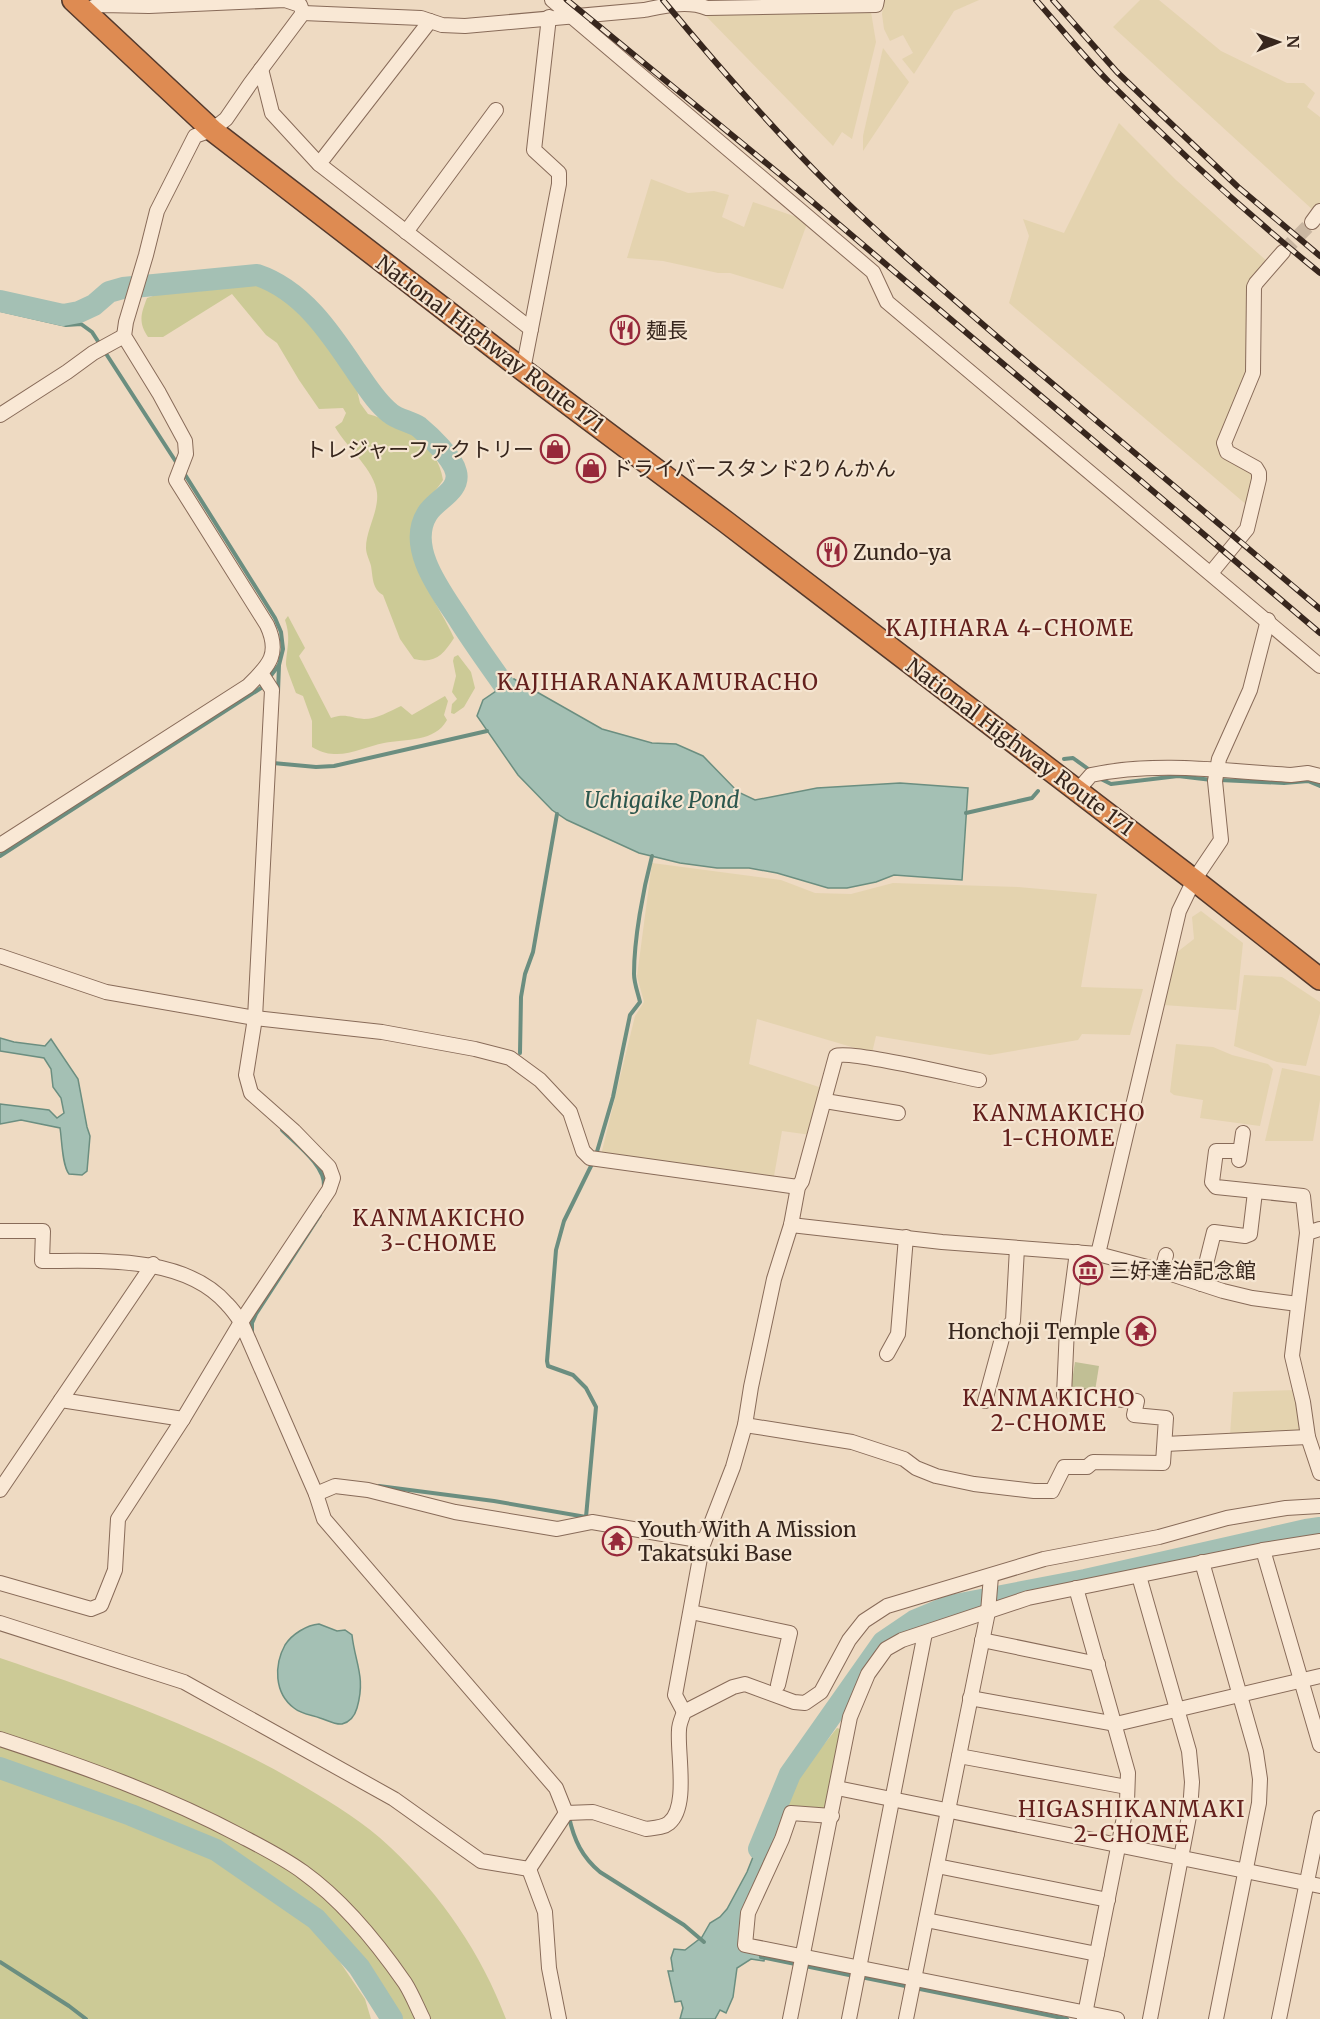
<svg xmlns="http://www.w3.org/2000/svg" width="1320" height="2019" viewBox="0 0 1320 2019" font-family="Merriweather,'Noto Sans JP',serif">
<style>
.farmland{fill:#e4d3af}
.green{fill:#ccca96}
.cemetery{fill:#c1bf95}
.water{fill:#a4c0b4;stroke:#6b8e80;stroke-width:1.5}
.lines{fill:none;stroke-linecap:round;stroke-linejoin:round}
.stream{stroke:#6b8e80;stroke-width:4}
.river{stroke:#a4c0b4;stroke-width:22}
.minor-tunnel{stroke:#c9b6a1;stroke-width:14;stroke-dasharray:14 7;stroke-linecap:butt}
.minor-casing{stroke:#886b59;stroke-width:16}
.highway-casing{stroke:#553a2d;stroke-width:24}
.minor{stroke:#f9e8d5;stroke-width:14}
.highway{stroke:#de8b52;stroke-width:21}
.rail-casing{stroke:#37261d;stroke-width:6}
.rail{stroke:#f5e5d1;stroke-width:4;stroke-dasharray:11;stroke-linecap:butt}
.labels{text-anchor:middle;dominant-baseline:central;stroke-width:4.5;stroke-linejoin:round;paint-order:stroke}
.poi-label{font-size:21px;fill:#37261d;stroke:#f5e5d1;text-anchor:start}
.street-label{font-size:21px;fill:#37261d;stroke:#f5e5d1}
.neighbourhood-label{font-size:22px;letter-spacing:1.5px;fill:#64201d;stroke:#f5e5d1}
.water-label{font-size:22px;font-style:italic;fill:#2c574e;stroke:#f5e5d1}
</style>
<rect width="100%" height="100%" fill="#eedac2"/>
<g class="farmland">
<polygon points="884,0 979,0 954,11 914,74 902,59 913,53 903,35 890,41 884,29 882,14"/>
<polygon points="1140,0 1159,0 1221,51 1287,83 1304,83 1315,93 1307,107 1320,117 1320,203 1314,211 1113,27"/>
<polygon points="871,12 876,42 852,139 842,132 833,146 704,14"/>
<polygon points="883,48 909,82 863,151 863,136"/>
<polygon points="1119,123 1176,180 1269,263 1251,284 1250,372 1219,446 1255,474 1248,506 1009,303 1029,236 1023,219 1064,233"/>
<polygon points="651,179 688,193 714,191 729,195 722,217 744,227 753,202 808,221 783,289 730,273 718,273 663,261 627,258"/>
<polygon points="652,863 781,880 815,893 851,894 893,883 1018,887 1097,894 1081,987 1143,989 1130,1035 1082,1034 1078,1040 990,1055 876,1036 872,1053 757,1019 749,1064 822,1088 811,1135 782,1131 774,1176 601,1155 635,1016 644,1002 637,976"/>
<polygon points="1201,911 1243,943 1236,1010 1163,1005 1176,953 1194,939 1192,917"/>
<polygon points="1244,975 1282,977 1320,1002 1320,1013 1306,1066 1277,1062 1234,1046"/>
<polygon points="1176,1044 1213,1047 1232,1055 1268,1064 1273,1069 1260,1126 1200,1118 1203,1100 1174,1095 1170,1092"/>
<polygon points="1282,1068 1320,1076 1320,1100 1313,1141 1265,1141"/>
<polygon points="1297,1390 1303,1430 1283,1433 1230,1435 1233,1392"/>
</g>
<g class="green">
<path d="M247,281L261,282L285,300L306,321L337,357L357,390L360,403L368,414C400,423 438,443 443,480C436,491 427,499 421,510C398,557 436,598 454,638C443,655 435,664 414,659L400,639L383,595C372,589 373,577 371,566C370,561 366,554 366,548C366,530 379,511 377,493C375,470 347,448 335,427L342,422L346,413L343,408L319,409L299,380L277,343L266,335L232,294L163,337H148C138,322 141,314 147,298L156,295L201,291Z"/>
<path d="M288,616L305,648L299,656L331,718C346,713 350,718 364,719C377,719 390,711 401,706L412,715L445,696L448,701L444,715L447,720C435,742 406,739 384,743C368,746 351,755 334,754C326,754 319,751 312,747V721L303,696L296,693C294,687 286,668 286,664C287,647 291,638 285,620Z"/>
<polygon points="458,655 471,672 475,688 464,707 454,714 451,713 452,704 457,699 452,692 456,676 453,661 454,657"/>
<path d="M0,1658C105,1694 210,1730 305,1787C335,1805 365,1823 390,1847C442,1896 481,1953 506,2019H431L398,1963L295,1860L213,1813L127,1777L0,1735Z"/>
<polygon points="837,1728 843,1730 829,1808 823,1813 785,1807 794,1782"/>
<path d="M0,1744L114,1783L254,1847L308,1882L358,1930L392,1970L418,2019H397C347,1926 275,1869 180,1828C160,1819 139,1813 120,1806C80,1791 40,1776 0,1763Z"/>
<polygon points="0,1776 144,1829 213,1859 317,1928 365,1999 371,2019 0,2019"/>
</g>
<polygon class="cemetery" points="1075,1362 1099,1366 1095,1391 1071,1387"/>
<g class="water">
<polygon points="514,679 602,729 652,743 676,744 703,756 738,792 755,800 817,788 900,783 968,788 962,880 894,875 876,882 847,888 828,888 777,873 749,868 717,868 680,863 639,853 567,820 552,810 518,775 477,716 483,700"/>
<path d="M0,1038L14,1042L45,1046L51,1039L78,1079L87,1127L90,1136L87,1171L82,1175L69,1174C62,1165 62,1140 60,1128L21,1120L0,1124V1104L49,1110L57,1118L64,1113L61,1098L53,1087L51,1069L44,1058L0,1051Z"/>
<path d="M319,1624L337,1631L345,1630L352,1635C355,1663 366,1677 357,1708C355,1715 350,1722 342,1724C335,1725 327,1720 320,1718C312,1715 301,1714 294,1708C274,1693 274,1665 285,1645C292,1634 307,1625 319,1624Z"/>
<polygon points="767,1822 780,1823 742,1915 739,1946 765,1955 764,1961 751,1959 737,1968 733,1997 726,2013 720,2010 715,2019 680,2019 683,2008 681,2001 675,2002 668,1971 673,1971 671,1958 674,1949 685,1950 702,1937 710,1923 720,1917 727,1909 747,1872"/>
</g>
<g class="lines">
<g class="stream">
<polyline points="0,310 66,325 81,324 92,332 178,465"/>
<polyline points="184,473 275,618 281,632 283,649 279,665 278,692"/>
<polyline points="269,678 279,665"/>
<polyline points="1064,759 1073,758 1091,771"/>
<polyline points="273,763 316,767 334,766 487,731"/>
<polyline points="1099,778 1111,784 1178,776 1212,780"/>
<polyline points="1220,780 1284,783 1308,781 1320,786"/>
<polyline points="966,813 1032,798 1038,791"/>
<polyline points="0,856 261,688 264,684"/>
<polyline points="520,1053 521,997 525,974 533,952 557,814"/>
<path d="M282,1130C296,1144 326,1166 324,1187"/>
<path d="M596,1155L613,1097L630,1015L640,1002C638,993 634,983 634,974C634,939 643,890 652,856"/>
<polyline points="252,1334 252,1323 256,1314 320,1215"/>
<polyline points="379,1486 494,1501 586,1517 596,1407 586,1388 573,1375 548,1366 547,1361 556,1250 564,1221 593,1162"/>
<path d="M569,1817C574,1840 582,1857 600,1872L684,1925L704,1942"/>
<polyline points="761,1957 854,1976"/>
<polyline points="0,1962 69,2006 86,2019"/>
<polyline points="861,1977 1067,2019"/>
</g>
<g class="river">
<path d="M0,301L63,315L79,312L94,305L109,292L123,288L257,275C302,290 330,332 356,371C366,385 376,402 390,413C398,420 410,421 419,427C430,436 453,458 456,472C461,491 435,500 427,514C406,548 442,593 460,621C474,643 489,664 504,685"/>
<polyline points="0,1768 131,1815 216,1850 316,1919 359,1967 392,2019"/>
<polyline points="759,1849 790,1774 883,1642 914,1621 950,1606 1085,1580 1306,1530 1320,1528"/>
</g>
<polyline class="minor-tunnel" points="1283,252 1312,222"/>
<g class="minor-casing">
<g id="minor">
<polyline points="552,0 873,272 887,302 1320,666"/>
<polyline points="86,13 93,7 102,5 149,6 285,0 300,5 303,13"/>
<path d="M303,13L421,18L442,25L465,26L644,10C664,6 687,0 707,8L876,5L877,0"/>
<polyline points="430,21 319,164 531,329"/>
<polyline points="261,69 272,113 319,164"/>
<polyline points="1312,222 1320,211"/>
<polyline points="406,232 496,110"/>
<polyline points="523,370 559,184 559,173 534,150 549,17"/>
<polyline points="0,415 67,372 93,353 124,336"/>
<polyline points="1211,573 1247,529 1259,479 1259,473 1256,468 1227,452 1224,443 1253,373 1254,287 1256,283 1283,252"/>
<path d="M1077,791L1091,775C1156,761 1225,771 1291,775L1308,773L1320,776"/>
<path d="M0,845L248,686C268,666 281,655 267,625L176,480L186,454L185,441L159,393L124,336L126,322L146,255L157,211L195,136L212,130L226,119L250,84L303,13"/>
<polyline points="0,956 106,992 255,1018 382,1032 475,1049 510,1058 540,1080 570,1112 583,1151 590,1158 798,1187"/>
<polyline points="825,1101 898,1113"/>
<polyline points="1240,1151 1216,1151 1212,1182 1216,1187 1303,1196 1307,1233"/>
<polyline points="1239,1160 1243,1133"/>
<polyline points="791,1225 942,1242 1098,1254 1162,1271 1223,1291 1252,1298 1298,1304"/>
<polyline points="1320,1229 1307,1233 1292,1356 1303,1402 1308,1437 1320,1473"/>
<path d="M0,1231H43L42,1261C101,1261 184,1255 227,1304C232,1309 237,1316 241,1322L316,1494L324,1519L556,1788L566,1813"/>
<polyline points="1098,1254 1179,911 1194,880 1221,840 1215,781 1219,759 1250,690 1268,620"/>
<polyline points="1162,1271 1166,1255"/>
<polyline points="1201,1284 1214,1232 1245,1236 1250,1234 1255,1192"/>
<polyline points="887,1354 898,1334 906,1237"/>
<polyline points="61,1400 183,1419"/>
<polyline points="985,1401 1004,1331 1013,1321 1017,1248"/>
<polyline points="745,1425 852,1442 904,1459 916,1468 936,1476 974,1484 1034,1491 1052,1491 1064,1467 1087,1467 1093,1462 1163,1463 1166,1418 1134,1415 1137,1401 1064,1395 1067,1328 1077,1252"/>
<polyline points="1165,1444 1308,1437"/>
<polyline points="0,1490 153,1264"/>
<polyline points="316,1494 335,1486 368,1490 455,1512 557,1529 592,1522 704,1541"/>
<polyline points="1263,1550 1320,1745"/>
<polyline points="1202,1562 1256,1752 1260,1779 1259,1803 1216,2019"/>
<polyline points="1139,1576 1189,1751 1192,1782 1190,1811 1150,2019"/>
<polyline points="0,1583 91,1609 101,1605 115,1570 118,1519 183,1419 241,1322 329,1190 333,1178 329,1167 294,1131 251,1093 246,1075 255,1018 272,690 261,673"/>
<polyline points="1076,1588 1128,1773 1127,1802 1084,2019"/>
<polyline points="691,1612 790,1633 778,1685"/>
<polyline points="0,1623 184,1682 394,1799 481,1861 529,1869"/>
<polyline points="982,1640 1098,1664"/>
<polyline points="970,1698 1116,1724 1320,1676"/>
<path d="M684,1712L675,1695L702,1547L733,1467L745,1425L751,1387L774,1279L791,1225L798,1187L802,1181L836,1056C849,1050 958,1076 979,1080"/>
<path d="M0,1739C82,1766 164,1795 241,1836C262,1847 284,1858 303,1872C342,1900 378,1944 405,1983C412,1994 417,2007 423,2019"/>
<polyline points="959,1756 1127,1787"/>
<polyline points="837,1788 1320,1886"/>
<path d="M566,1813L593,1812L646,1829C654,1828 663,1828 669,1823C689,1807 677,1753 679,1730C679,1724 682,1718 684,1712L733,1687L745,1684L794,1702L805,1703L821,1692L849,1640L864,1621L887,1606L1044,1559L1159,1537L1227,1518L1286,1508L1320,1506"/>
<polyline points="832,1816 791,1813 782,1839 748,1913 745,1945 1117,2019"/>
<polyline points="937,1866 1108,1900"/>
<polyline points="529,1869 545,1912 549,1968 559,2019"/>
<polyline points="529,1869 566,1813"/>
<polyline points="926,1920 1097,1954"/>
<polyline points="790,2019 850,1717 868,1674 886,1649 902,1640 1028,1598 1263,1550 1320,1541"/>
<polyline points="849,2019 925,1633"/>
<polyline points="906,2019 988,1612 991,1576"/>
<polyline points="1279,2019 1320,1818"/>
</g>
</g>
<g class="highway-casing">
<polyline id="highway" points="73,0 212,130 523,370 726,522 1194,880 1320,979"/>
</g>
<use href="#minor" class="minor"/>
<use href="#highway" class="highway"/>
<g class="rail-casing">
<g id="rail">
<polyline points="567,0 782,176 1320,633"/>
<path d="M663,0C716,64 771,127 830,186C889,244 952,298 1015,352C1116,438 1219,523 1320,609"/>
<path d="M1036,0C1060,27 1083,56 1109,82C1176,149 1246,213 1320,273"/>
<polyline points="1053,0 1117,72 1162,115 1238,187 1320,256"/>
</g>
</g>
<use href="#rail" class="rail"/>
</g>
<defs>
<g id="restaurant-ring" transform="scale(1.5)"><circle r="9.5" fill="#f5e5d1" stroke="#97293b" stroke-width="1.5"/><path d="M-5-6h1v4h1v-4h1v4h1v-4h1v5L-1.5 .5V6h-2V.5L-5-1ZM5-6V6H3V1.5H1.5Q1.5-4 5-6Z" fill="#97293b"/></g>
<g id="shop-ring" transform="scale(1.5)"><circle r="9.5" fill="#f5e5d1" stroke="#97293b" stroke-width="1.5"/><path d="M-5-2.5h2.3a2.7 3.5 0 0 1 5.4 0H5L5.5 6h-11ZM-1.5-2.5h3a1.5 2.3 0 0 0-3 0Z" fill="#97293b"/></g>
<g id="museum-ring" transform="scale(1.5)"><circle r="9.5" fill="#f5e5d1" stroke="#97293b" stroke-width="1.5"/><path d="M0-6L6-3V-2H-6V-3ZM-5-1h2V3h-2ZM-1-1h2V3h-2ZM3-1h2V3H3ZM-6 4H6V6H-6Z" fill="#97293b"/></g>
<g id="temple-ring" transform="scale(1.5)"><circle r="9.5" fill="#f5e5d1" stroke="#97293b" stroke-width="1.5"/><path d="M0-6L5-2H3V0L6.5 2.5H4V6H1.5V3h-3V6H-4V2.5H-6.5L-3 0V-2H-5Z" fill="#97293b"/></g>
</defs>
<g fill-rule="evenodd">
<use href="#restaurant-ring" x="625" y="330"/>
<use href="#shop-ring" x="555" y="449"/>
<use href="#shop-ring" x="591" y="468"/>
<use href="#restaurant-ring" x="832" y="552"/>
<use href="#museum-ring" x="1088" y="1270"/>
<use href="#temple-ring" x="1141" y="1331"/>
<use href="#temple-ring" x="617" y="1541"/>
</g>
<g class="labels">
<g class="poi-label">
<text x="646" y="330">麺長</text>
<text x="534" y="449" text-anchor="end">トレジャーファクトリー</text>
<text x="612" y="468">ドライバースタンド2りんかん</text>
<text x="853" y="552">Zundo-ya</text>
<text x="1109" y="1270">三好達治記念館</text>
<text x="1120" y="1331" text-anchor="end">Honchoji Temple</text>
<text x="638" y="1529">Youth With A Mission<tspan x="638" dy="24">Takatsuki Base</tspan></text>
</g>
<g class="street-label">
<text transform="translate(490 344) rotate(37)">National Highway Route 171</text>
<text transform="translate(1020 747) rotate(37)">National Highway Route 171</text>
</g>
<g class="neighbourhood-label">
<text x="1010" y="628">KAJIHARA 4-CHOME</text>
<text x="658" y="682">KAJIHARANAKAMURACHO</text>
<text x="1059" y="1113">KANMAKICHO<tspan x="1059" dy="25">1-CHOME</tspan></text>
<text x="439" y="1218">KANMAKICHO<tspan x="439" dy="25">3-CHOME</tspan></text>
<text x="1049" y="1398">KANMAKICHO<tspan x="1049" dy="25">2-CHOME</tspan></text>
<text x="1132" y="1809">HIGASHIKANMAKI<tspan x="1132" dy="25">2-CHOME</tspan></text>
</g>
<g class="water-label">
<text x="662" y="800">Uchigaike Pond</text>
</g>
</g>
<g transform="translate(1278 42) rotate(89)" stroke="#f5e5d1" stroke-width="4.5" paint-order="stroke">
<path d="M0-4.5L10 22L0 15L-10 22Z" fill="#37261d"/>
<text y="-9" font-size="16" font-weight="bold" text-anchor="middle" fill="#37261d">N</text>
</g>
</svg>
